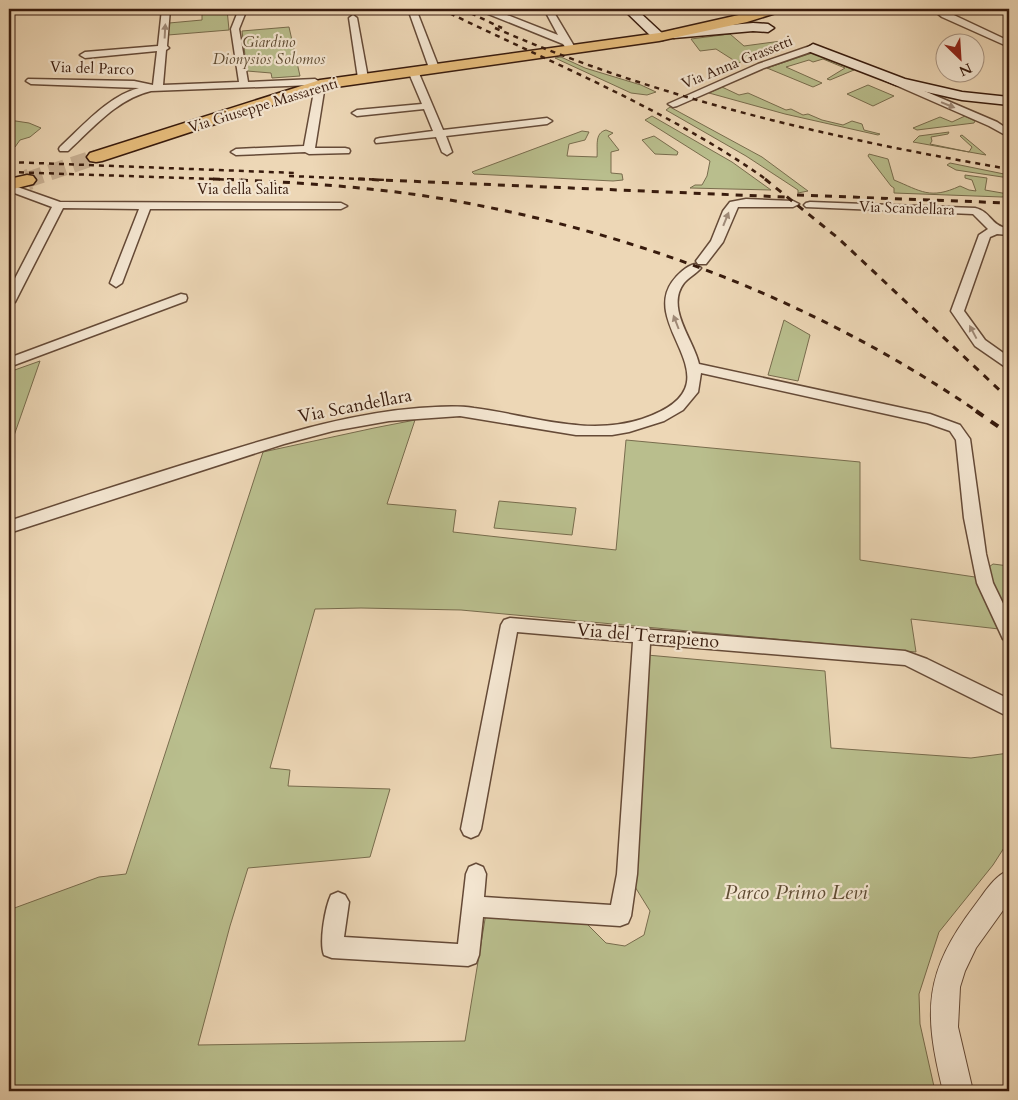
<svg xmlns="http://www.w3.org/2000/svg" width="1018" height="1100" viewBox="0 0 1018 1100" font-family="Cardo,serif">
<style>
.green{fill:#b9be8d;stroke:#786c4d}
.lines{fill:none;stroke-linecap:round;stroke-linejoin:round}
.primary-tunnel-far1{stroke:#c9b194;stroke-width:16;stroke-dasharray:16 8;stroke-linecap:butt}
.primary-tunnel{stroke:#c9b194;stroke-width:21;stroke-dasharray:21 10;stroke-linecap:butt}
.minor-casing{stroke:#654a37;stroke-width:3}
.tertiary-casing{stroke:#654a37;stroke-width:2}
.secondary-casing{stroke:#381b0d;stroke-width:3}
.primary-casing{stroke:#381b0d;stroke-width:3}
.minor{fill:#f3e5d0;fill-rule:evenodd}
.tertiary{fill:#f3e5d0;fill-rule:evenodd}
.secondary{fill:#f3e5d0;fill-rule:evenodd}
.primary{fill:#e6bc7b;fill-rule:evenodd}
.rail-far2{stroke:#381b0d;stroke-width:2.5;stroke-dasharray:5 5;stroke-linecap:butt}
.rail-far1{stroke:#381b0d;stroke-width:3;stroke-dasharray:7 7;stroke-linecap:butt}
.rail{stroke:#381b0d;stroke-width:4;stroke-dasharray:9 9;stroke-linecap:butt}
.oneway{fill:#9f8a78}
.labels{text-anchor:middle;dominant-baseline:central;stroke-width:4.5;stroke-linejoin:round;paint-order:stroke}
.far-park-label{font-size:15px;font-style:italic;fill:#5f4c33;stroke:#f3e5d0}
.far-street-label{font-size:15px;fill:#381b0d;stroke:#f3e5d0}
.street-label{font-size:18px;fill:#381b0d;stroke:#f3e5d0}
.near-park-label{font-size:21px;font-style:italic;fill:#5f4c33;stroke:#f3e5d0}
</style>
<rect width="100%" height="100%" fill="#edd7b6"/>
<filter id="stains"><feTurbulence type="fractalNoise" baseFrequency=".004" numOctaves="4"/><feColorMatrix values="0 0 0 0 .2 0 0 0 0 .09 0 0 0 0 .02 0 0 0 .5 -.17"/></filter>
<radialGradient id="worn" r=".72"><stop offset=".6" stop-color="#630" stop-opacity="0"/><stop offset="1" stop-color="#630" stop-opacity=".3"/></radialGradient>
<g class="green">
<polygon points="202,9 227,9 229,30 168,35 169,23 202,20"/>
<polygon points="289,27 300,76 272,78 271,73 247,71 242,31"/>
<polygon points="730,34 744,46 789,40 792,41 738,63 716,49 700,51 691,39"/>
<polygon points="812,53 854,70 830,80 827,79 845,68 823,59 813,62 809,60 786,67 822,83 813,87 767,68"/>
<polygon points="561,57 585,68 641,85 656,92 647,95 631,93 555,58"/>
<polygon points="868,85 894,96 873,106 847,94"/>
<polygon points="722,87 739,95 748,93 786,110 791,109 803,115 808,114 822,120 843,125 852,121 862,124 864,130 880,134 878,135 785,114 709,93"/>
<polygon points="670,107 762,157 808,191 798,193 798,190 746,156 666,110"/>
<polygon points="652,116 732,162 771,190 690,188 695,185 702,185 707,176 710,161 645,120"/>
<polygon points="965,116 975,121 974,123 917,130 913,128 940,117 952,122"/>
<polygon points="9,120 29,123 41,128 30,137 20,140 15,147 9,146"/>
<path d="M606,130L613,133L608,136L619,150L611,152V173L622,174L623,180L613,181L474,174L472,172L582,131L589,132L585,140L569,144L567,156L597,157C598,147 594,133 606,130Z"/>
<polygon points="949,132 948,134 931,137 932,141 930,144 969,152 972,147 960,136 962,135 986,155 913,142 919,136"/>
<polygon points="654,136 678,152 677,155 655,154 642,140"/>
<path d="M869,154L888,159L894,180C921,191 930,200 960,186L969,190L976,191L972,180L965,178V175L987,178L985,190L1008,194L1009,190V196L1002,197L894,193V188L891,186L868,156Z"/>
<polygon points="950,163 1009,175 1009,178 956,170 947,165"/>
<polygon points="784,320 810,335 798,381 768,375"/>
<polygon points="40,361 9,450 9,372"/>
<polygon points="415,420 387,504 456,510 453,532 616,550 626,440 860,462 860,560 975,577 993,564 1009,566 1009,648 999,629 911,619 916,652 461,610 361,608 315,609 270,768 290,770 288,786 390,789 370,857 248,868 230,926 198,1045 465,1041 486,913 566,916 587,924 606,943 625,946 644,935 650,911 632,882 647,655 825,671 831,748 971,758 1009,753 1009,840 993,865 939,932 919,994 920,1024 935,1091 9,1091 9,910 99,877 126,874 263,452 374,428"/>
<polygon points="499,501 576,508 572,535 494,528"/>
</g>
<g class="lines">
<polyline class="primary-tunnel-far1" points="27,180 96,157"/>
<polyline class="primary-tunnel" points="27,180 30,179"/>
<g class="minor-casing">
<g id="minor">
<path d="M162,9H170L167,46L169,48L166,50L163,85L239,82L231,29L239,9H247L239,29L248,82L315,79L325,85L315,148H345L349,149L350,151L349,153L309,154L305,152L236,155L231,152L236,149L304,146L315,86L313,85L151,91C117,99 93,128 68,151H60L59,149L60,147C83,126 108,96 139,88L31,84L26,81L28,79L134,81L153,85L157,51L85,58L80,55L85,52L158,46Z"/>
<polygon points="408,9 416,9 439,68 437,70 434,71 429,68"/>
<polygon points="480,9 525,9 521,12 502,13 558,35 544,9 552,9 574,46 569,49 566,48 563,44 481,11"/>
<polygon points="932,9 941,9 1009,41 1009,47 942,17"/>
<polygon points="353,15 357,18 368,78 363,81 358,78 349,18"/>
<polygon points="813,45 816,46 816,50 764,68 677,106 673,107 668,104 758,64"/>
<polygon points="413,68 418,71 443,130 547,118 552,121 547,124 446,136 452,152 447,155 442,152 436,137 376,143 375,141 376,139 380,138 433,131 424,109 357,116 352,113 357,110 422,104 408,71"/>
<polygon points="887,75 997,122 1009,130 1009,137 989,126 884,80 882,78"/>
<polygon points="9,184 60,202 341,203 347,206 341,209 150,209 122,283 116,287 110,283 139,209 63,208 15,302 9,306 9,290 52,207 9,191"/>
<polygon points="746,199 793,201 799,204 793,207 738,207 723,242 706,264 698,264 696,261 711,241 723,211 730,202"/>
<path d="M810,202L975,208C992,212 989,225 1009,229V235L997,234L990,237L964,311L985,340L1009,357V367L1004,366L975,346L951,311L979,235L988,229L973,214L806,207L804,205L806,203Z"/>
<path d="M695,264L701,268C696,274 689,277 684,283C665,308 694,340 699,364L930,414L960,425L970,439L986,554L993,583L1009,616V641L1003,639L977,583L964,518L956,440L950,431L927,423L701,373L698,392L683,410L664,421L629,432L612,435H576L460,416L389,421L333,431L284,444L9,533V521C81,497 154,473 228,451C290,432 354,413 419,408C437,407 455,405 474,408C529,415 586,437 642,419C743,385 639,329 672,282C677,275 686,266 695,264Z"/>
<polygon points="181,294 186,295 187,298 186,301 9,367 9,358"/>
<path d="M510,618L905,651L927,659L1009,699V717L905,665L650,644L637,874L631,916L628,923L620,926L483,917L479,955L476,963L468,966L332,958L324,955C319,942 325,908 331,895L338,892L345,895L349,902L344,937L458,944L466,874L469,867L476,864L483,867L486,874L484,897L611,905L617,874L633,642L517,632L481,829L478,835L471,838L464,835L461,829L501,625L504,620Z"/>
</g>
</g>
<g class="tertiary-casing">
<g id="tertiary">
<polygon points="730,9 741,9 752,18 747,21"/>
<path d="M1009,870V902L976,948L965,971L960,987L958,1027L973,1091H943C923,1011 924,972 975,905C985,892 994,876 1009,870Z"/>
</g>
</g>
<g class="secondary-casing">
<g id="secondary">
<polygon points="623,9 636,9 663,34 665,37 663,40 655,40"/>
<polygon points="753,23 768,24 774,28 768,32 753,31 674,38 668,34 674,30"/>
<polygon points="813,44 905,79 962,92 1009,97 1009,105 962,100 896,85 808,51 807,48"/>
</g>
</g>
<g class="primary-casing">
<g id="primary">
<polygon points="761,9 781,9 779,12 747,22 659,41 322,89 102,161 96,162 90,161 87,157 90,153 320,80 659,33 743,14"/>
<polygon points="27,175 33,176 36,180 33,184 9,190 9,179"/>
</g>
</g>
<use href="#minor" class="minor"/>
<use href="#tertiary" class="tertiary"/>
<use href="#secondary" class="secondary"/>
<use href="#primary" class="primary"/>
<g class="rail-far2">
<path d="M441,9C551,63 667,109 767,180"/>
<polyline points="462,9 502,28"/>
<path d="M495,28C658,99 834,139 1009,169"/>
<polyline points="9,162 296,173"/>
<polyline points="9,172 242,180"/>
<polyline points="289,176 387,180"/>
</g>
<g class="rail-far1">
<path d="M213,179C296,182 380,187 461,202C646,236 822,305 978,412"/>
<polyline points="358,179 785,197"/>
<polyline points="765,179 838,238 1009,399"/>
<polyline points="797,195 1009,203"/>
</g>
<polyline class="rail" points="976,411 1009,434"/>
</g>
<defs><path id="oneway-solid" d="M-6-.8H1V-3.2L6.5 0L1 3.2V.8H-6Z" transform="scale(1.25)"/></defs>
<g class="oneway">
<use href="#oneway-solid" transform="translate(165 31) rotate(-87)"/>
<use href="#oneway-solid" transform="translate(948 105) rotate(22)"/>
<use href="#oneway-solid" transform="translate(726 219) rotate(-68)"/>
<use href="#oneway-solid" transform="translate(676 322) rotate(-111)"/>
<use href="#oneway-solid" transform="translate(973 332) rotate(-118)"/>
</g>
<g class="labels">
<g class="far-park-label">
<text x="269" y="42">Giardino<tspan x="269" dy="17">Dionysios Solomos</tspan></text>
</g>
<g class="far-street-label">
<text transform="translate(737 62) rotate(-22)">Via Anna Grassetti</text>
<text transform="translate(92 68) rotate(2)">Via del Parco</text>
<text transform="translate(263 105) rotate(-17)">Via Giuseppe Massarenti</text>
<text x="243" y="189">Via della Salita</text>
<text transform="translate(907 208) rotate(2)">Via Scandellara</text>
</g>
<g class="street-label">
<text transform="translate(355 406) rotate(-11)">Via Scandellara</text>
<text transform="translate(648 636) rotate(5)">Via del Terrapieno</text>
</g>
<g class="near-park-label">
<text x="796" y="892">Parco Primo Levi</text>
</g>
</g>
<rect width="1018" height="1100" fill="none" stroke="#edd7b6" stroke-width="30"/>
<rect x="10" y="10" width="998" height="1080" fill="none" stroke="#381b0d" stroke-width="2.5"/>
<rect x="15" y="15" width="988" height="1070" fill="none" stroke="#381b0d"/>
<g transform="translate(960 58) rotate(155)"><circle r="24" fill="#f3e5d0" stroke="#a89482"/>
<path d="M0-4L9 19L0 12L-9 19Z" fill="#8f2418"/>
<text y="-8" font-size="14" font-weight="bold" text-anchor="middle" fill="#381b0d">N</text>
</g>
<rect width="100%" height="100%" filter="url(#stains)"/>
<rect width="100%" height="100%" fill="url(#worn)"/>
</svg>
